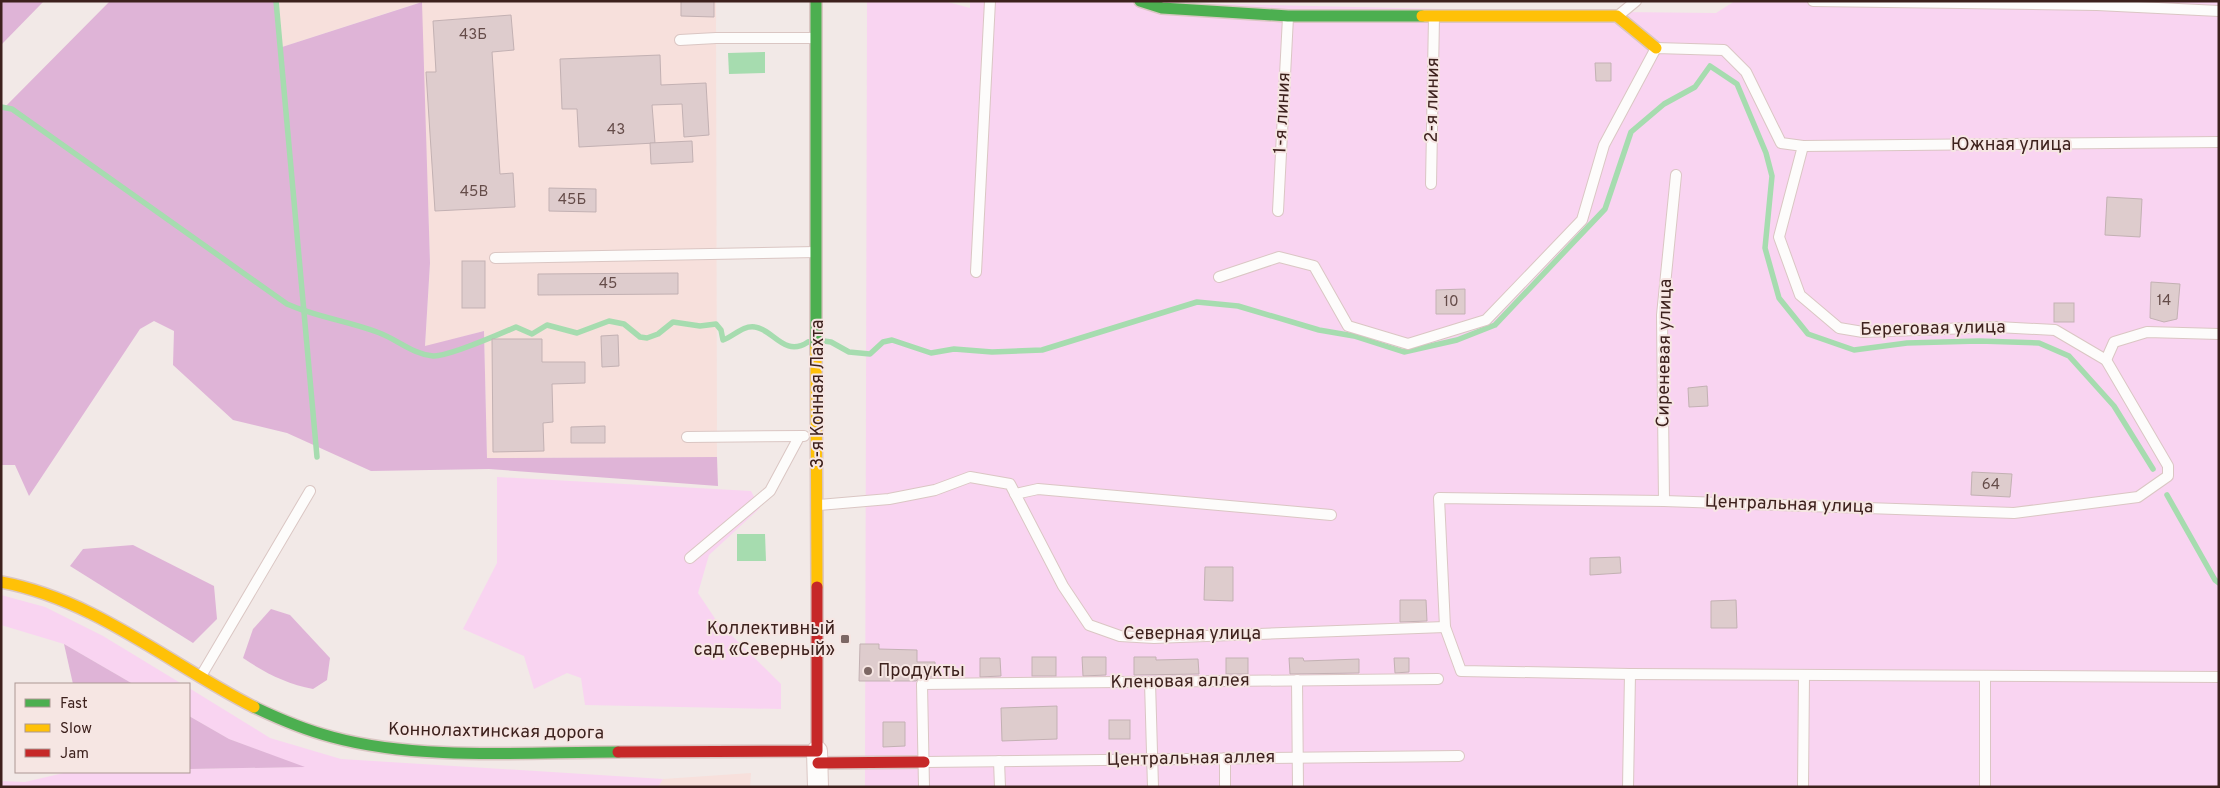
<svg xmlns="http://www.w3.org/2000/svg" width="2220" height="788" viewBox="0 0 2220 788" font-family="Overpass,sans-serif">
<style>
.built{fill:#f7e0dc}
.green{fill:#f9d4f1}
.forest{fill:#dfb4d7}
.water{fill:#a6dcaf}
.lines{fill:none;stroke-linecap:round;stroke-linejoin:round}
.stream{stroke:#a6dcaf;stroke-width:5.5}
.building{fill:#decccd;stroke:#c3b1b3}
.lane-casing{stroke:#dac6c3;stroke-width:12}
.street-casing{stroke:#dac6c3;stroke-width:22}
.fast-casing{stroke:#dac6c3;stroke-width:14}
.slow-casing{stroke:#dac6c3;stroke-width:14}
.jam-casing{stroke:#dac6c3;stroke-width:14}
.lane{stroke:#fdfcfb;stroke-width:10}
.street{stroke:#fdfcfb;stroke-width:20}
.fast{stroke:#4caf50;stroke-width:11}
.slow{stroke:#ffc107;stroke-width:11}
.jam{stroke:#c62828;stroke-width:11}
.poi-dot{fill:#7c6764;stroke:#f6e6e3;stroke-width:2}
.labels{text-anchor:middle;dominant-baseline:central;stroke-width:4;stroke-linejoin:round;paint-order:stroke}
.number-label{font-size:15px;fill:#654c49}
.street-label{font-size:18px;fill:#3d211d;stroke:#f6e6e3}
.poi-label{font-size:18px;fill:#3d211d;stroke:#f6e6e3;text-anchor:end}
</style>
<rect width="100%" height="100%" fill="#f2e9e7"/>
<g class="built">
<polygon points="278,1 716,1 717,457 487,458 484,331 425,347 430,263 421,2 282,47"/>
<polygon points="751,773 750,787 658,787 663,779"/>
</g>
<g class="green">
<path d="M867,1H944L970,8V1C1219,1 1467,12 1716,13L1735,1H2219V787H865Z"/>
<polygon points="497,477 751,491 760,508 709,555 698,593 716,620 781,684 781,709 585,705 581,678 567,673 534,689 524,656 463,629 497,563"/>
<polygon points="1,595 45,607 103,636 182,684 133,684 64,644 1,625"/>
<polygon points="189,688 270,738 341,759 663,779 658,787 1,787 1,781 25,782 68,772 189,772 189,769 303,767 229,739 189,716"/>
</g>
<g class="forest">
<polygon points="1,1 44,1 1,45"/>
<polygon points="110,1 278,1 282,47 422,2 430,263 425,346 484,331 487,458 717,457 718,486 489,469 371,471 287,433 233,420 173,365 174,331 154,321 140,329 29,496 15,465 1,465 1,111"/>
<polygon points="133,545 214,586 217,619 193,643 70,566 83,549"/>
<path d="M271,609L290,615L330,658L327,680L313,689C287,684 265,673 243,658L253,629Z"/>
<polygon points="64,644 133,684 73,684"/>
<polygon points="189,716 229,739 305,767 189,769"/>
</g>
<g class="water">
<polygon points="765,52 765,73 729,74 728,53"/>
<polygon points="737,534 765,534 766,561 737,561"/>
</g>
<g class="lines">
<g class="stream">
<polyline points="276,1 317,457"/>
<path d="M1,107L12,109L287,304C316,317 348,321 377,332C397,339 412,354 433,356C447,357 500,334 516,327L532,334L547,325L577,333L609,321L624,324L640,337L647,338L658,334L673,322L700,326L716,324L721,330L723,340C734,336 743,325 755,327C773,329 784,358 808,342"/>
<polyline points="824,341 831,342 849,352 870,354 883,342 892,340 931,353 954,349 992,352 1042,350 1197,302 1238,306 1319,330 1354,336 1404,352 1457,340 1495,325 1605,209 1631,132 1664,104 1695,87 1710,66 1737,84 1766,153 1772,176 1765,248 1779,298 1808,334 1854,350 1907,343 1979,341 2039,343 2069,356 2114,406 2153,469"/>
<polyline points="2167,495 2215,580 2219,583"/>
</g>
</g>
<g class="building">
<polygon points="681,1 714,1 714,17 681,16"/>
<polygon points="511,15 514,50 492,52 500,174 513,173 515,207 435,211 426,72 436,72 433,21"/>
<polygon points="660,55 661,85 706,83 709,135 684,137 682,104 652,105 655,143 579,147 577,109 562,109 560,59"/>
<polygon points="1595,63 1611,63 1611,81 1596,81"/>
<polygon points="692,141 693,162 651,164 650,143"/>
<polygon points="549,188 596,189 596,212 549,211"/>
<polygon points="2107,197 2142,199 2140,237 2105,235"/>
<rect x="462" y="261" width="23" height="47"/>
<polygon points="678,273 678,294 538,295 538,274"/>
<polygon points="2151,282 2180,284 2177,319 2164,322 2150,318"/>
<polygon points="1465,289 1465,314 1436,314 1436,290"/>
<rect x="2054" y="303" width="20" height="19"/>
<polygon points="618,335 619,366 602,367 601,336"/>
<polygon points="492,339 542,339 542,362 585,362 585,383 552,384 553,422 543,423 544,451 493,452"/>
<polygon points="1707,386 1708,406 1689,407 1688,388"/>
<polygon points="605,426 605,443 571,443 571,427"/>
<polygon points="1972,472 2012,474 2010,497 1971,495"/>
<polygon points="1620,557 1621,573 1590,575 1590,558"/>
<polygon points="1205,567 1233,567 1233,601 1204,600"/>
<polygon points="1400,600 1426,600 1427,621 1400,622"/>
<polygon points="1736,600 1737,628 1711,628 1711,601"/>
<polygon points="860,644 879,644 879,649 917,650 917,662 935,662 935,677 921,677 916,681 859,681"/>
<rect x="1032" y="657" width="24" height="19"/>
<polygon points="1082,657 1106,657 1106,675 1083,676"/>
<polygon points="1134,657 1156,657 1156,660 1198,659 1199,674 1134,675"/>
<polygon points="980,658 1000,658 1001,676 980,677"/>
<rect x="1226" y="658" width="22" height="16"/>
<polygon points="1289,658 1303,658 1304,661 1359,659 1359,673 1290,674"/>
<polygon points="1394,658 1409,658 1409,672 1395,673"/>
<polygon points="1057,706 1057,739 1002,741 1001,708"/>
<rect x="1109" y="720" width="21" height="19"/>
<polygon points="883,722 905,722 905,746 883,747"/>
</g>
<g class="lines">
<g class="lane-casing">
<g id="lane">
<polyline points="1813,1 2097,5 2219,11"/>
<polyline points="1619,15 1636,1"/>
<polyline points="680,40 716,38 815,38"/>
<polyline points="1803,146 2219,142"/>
<polyline points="1431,184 1434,17"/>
<polyline points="1278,211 1288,17"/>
<polyline points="495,258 816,252"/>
<polyline points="976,272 990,1"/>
<polyline points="1219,277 1279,257 1314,266 1348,326 1408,344 1486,320 1582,220 1604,145 1656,48 1724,50 1746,72 1781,143 1803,146 1779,237 1800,295 1839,328 1863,332 1997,327 2055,330 2106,360 2168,466 2168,476 2138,497 2014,513 1664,501 1439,498 1445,627 1461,671 1630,674 2219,677"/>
<polyline points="2106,360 2114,342 2147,332 2219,334"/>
<polyline points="687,437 804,436"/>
<polyline points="1015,494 1038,489 1331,515"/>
<polyline points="1664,501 1662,315 1676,175"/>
<polyline points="819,505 889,499 935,490 970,477 1010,484 1063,586 1089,625 1120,636 1154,638 1445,627"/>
<polyline points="690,558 770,491 799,437"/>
<polyline points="201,676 310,491"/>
<polyline points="1297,680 1298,787"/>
<polyline points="1150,682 1153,787"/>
<polyline points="1225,758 1225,787"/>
<polyline points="999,761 1000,787"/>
<polyline points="925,762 1459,756"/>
<polyline points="924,787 922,684 1438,679"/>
<polyline points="1628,787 1630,674"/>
<polyline points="1803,787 1804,675"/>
<polyline points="1985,787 1985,676"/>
</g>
</g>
<g class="street-casing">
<polyline id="street" points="817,751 818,787"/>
</g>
<g class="fast-casing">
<g id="fast">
<polyline points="816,1 816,347"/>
<polyline points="1140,1 1162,8 1288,16 1422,16"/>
<path d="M254,707C279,719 305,730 332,737C420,761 527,752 618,752"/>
</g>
</g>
<g class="slow-casing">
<g id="slow">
<polyline points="1422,16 1617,16 1656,48"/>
<polyline points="816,347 817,587"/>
<path d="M1,582C94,599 171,665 254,707"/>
</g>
</g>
<g class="jam-casing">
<g id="jam">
<polyline points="618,752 817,751 817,587"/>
<polyline points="818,763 924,762"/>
</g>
</g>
<use href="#lane" class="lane"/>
<use href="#street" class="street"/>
<use href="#fast" class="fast"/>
<use href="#slow" class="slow"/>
<use href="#jam" class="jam"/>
</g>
<g class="poi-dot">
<rect x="840" y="634" width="10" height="10" rx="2.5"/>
<circle cx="868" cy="671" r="5"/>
</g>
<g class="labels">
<g class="number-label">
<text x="473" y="35">43Б</text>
<text x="616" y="130">43</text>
<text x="474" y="192">45В</text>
<text x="572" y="200">45Б</text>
<text x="608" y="284">45</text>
<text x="2164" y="301">14</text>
<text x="1451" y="302">10</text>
<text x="1991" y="485">64</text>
</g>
<g class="street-label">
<text transform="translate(1433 100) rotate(-89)">2-я линия</text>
<text transform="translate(1283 113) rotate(-87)">1-я линия</text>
<text x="2011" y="145">Южная улица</text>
<text transform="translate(1933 329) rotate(-1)">Береговая улица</text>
<text transform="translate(1665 353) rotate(-89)">Сиреневая улица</text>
<text transform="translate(818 394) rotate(-90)">3-я Конная Лахта</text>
<text transform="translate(1789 505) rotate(2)">Центральная улица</text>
<text x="1192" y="634">Северная улица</text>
<text transform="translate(1180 682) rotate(-1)">Кленовая аллея</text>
<text transform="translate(496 732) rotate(1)">Коннолахтинская дорога</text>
<text transform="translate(1191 759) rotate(-1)">Центральная аллея</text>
</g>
<g class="poi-label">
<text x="835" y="629">Коллективный<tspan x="835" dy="21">сад «Северный»</tspan></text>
<text x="878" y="671" text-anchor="start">Продукты</text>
</g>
</g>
<rect width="2220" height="788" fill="none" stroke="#3d211d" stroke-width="5"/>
<rect x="15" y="683" width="175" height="90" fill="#f6e6e3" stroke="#ac9794"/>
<rect x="25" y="699" width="25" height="8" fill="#4caf50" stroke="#ac9794"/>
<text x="60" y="708" font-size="15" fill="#3d211d">Fast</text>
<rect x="25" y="724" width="25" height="8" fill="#ffc107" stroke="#ac9794"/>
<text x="60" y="733" font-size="15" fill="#3d211d">Slow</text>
<rect x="25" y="749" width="25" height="8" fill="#c62828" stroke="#ac9794"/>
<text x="60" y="758" font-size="15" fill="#3d211d">Jam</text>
</svg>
